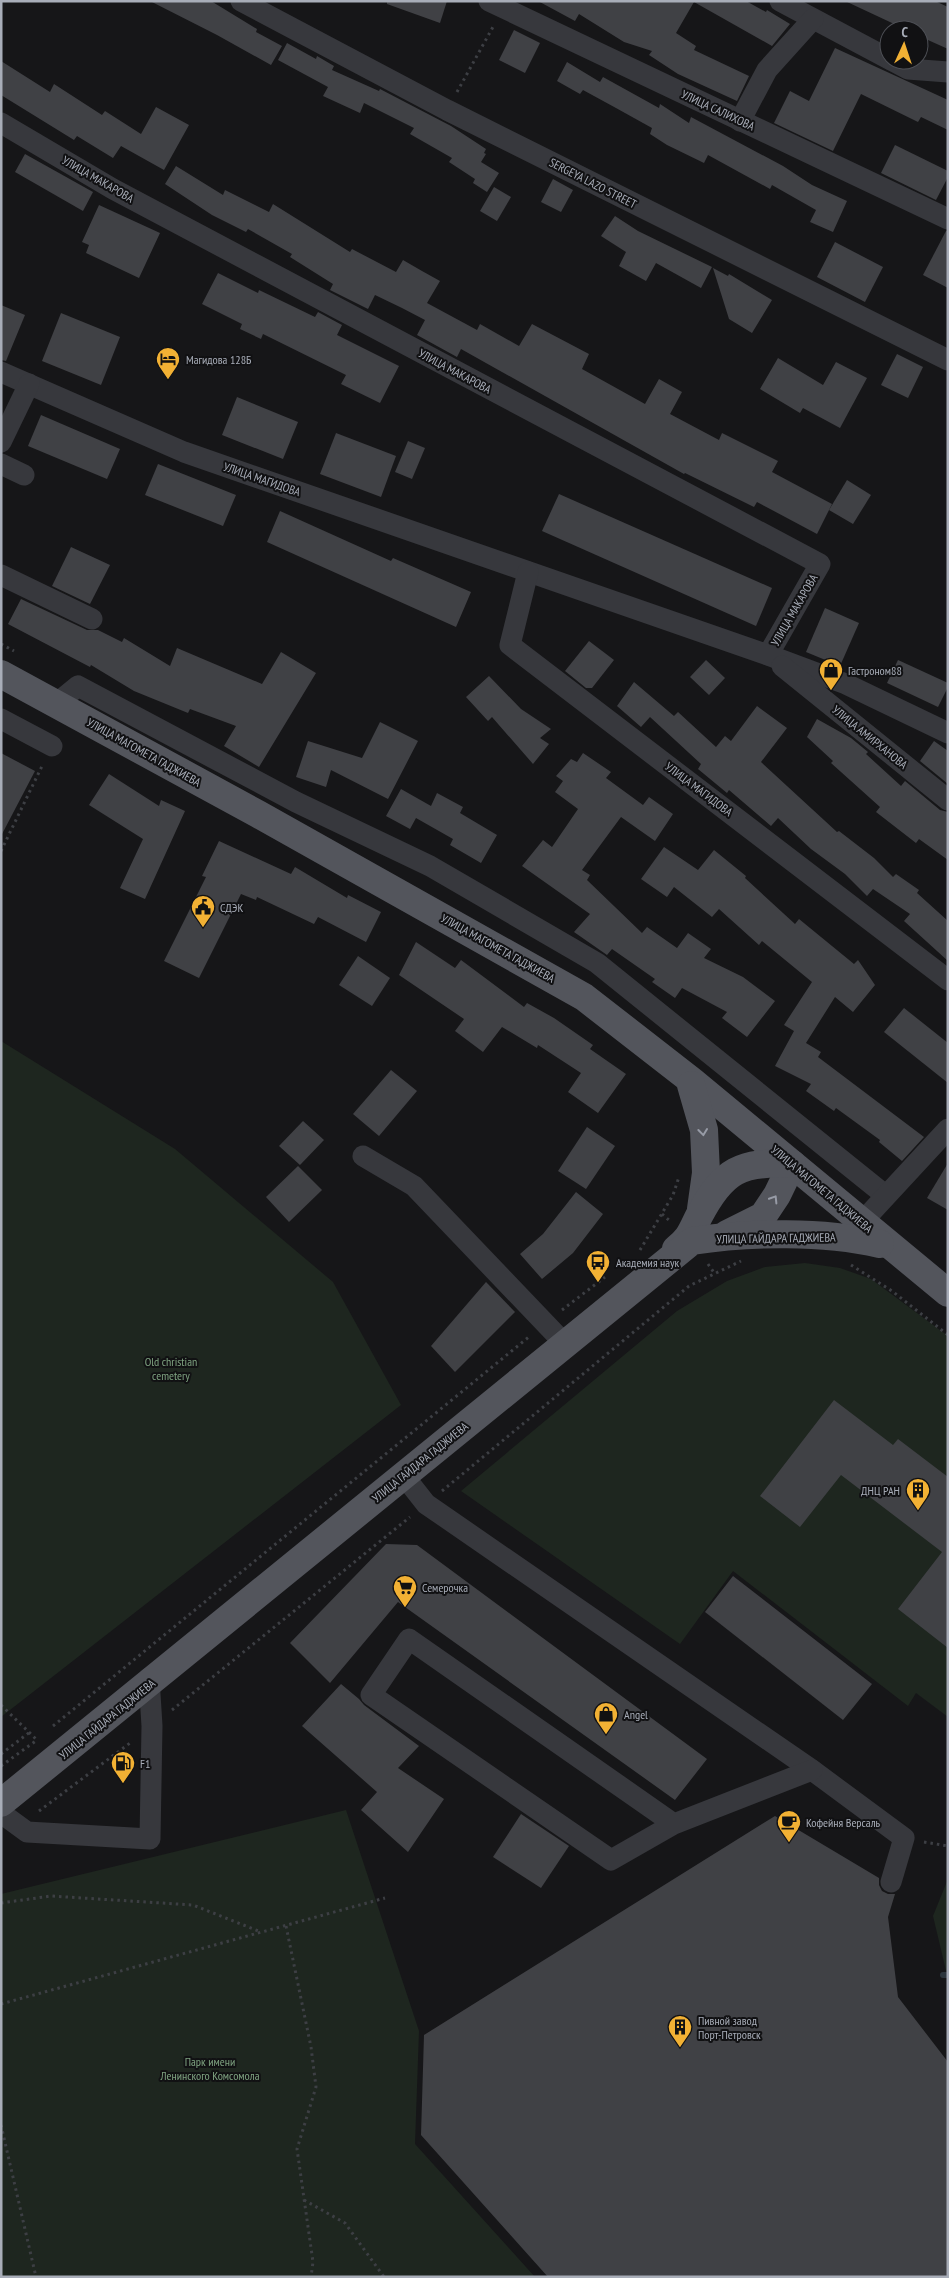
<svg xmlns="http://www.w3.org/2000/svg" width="949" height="2278" viewBox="0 0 949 2278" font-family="'PT Sans Narrow',sans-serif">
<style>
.green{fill:#1e261f}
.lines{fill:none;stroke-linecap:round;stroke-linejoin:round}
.stream{stroke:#2c353c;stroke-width:6}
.building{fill:#404145}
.path{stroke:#3d3f44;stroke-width:3;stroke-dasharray:2.5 4;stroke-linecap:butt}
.minor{stroke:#37383d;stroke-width:21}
.major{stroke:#53555c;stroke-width:28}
.oneway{stroke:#979ba6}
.labels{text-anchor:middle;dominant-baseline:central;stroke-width:4;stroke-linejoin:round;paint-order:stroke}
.street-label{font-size:12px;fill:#a8adb8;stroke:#111113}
.poi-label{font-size:12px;fill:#a8adb8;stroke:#111113;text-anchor:start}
.park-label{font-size:12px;fill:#7fa381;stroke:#111113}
</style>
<rect width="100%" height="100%" fill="#161618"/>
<g class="green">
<polygon points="1,1041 175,1149 333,1282 401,1405 1,1717"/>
<polygon points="805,1263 840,1268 871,1279 948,1336 948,1717 916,1693 908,1706 733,1571 680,1644 461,1491 677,1311 727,1281 765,1267"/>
<polygon points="346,1810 419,2031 415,2144 535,2277 1,2277 1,1894"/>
<polygon points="948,1879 948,1979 933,1916"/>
</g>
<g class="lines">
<polyline class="stream" points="943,1975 948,1975"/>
</g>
<g class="building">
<polygon points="150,1 211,1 257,29 256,32 282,46 271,65 217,35"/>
<polygon points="387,1 447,1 440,23 387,4"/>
<polygon points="538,1 746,1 766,12 767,10 790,24 772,46 694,2 676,33 696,46 694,50 749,76 737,101 678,74 649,55 652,51 624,42 579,14 575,21"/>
<polygon points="845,1 935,1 948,7 948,49 919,36 919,30 907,30"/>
<polygon points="514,30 540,43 525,73 499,60"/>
<polygon points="287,43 316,59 317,56 334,66 332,70 379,91 380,89 451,126 486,149 484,153 486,154 481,162 499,173 487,192 473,183 475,179 449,162 452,158 410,134 414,128 364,103 360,113 323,96 328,87 278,60"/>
<polygon points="835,48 948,100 948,130 921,117 918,122 861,94 833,151 774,123 790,91 809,101"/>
<polygon points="1,61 50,92 54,84 102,115 105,111 141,134 156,107 189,125 164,170 121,146 113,158 77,136 74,140 1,95"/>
<polygon points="567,62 600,82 603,77 659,108 660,104 689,123 691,117 783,166 812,185 847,201 833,232 810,222 816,210 772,185 770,189 708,155 704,163 667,145 650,134 652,128 616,108 583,90 580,94 557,81"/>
<polygon points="895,145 948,171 948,177 936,200 881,173"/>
<polygon points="25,154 93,192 83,211 15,172"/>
<polygon points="176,166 223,195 225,190 269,212 273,204 350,252 352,249 396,272 403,260 422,271 440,281 427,303 477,330 480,324 519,346 532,324 589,354 582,369 645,404 659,379 682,392 670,414 719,440 722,433 778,461 772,472 832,504 817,534 757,502 754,507 685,473 684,474 461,349 457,357 417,335 425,320 402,308 375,295 368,309 330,290 333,284 290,257 292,254 248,229 246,232 212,215 165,184"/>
<polygon points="553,179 573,190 561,212 541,202"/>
<polygon points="494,187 511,197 497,221 480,211"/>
<polygon points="99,205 160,233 139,278 86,253 89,245 82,242"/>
<polygon points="615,216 638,231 712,267 701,288 656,263 646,281 619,266 626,252 601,236"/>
<polygon points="946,231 948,231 948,288 923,275"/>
<polygon points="835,242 883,267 865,302 817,277"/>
<polygon points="713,268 728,276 729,274 772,300 752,333 729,319"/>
<polygon points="218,273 258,293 259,290 315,317 318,312 342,325 337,335 399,366 380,403 341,384 346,375 263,334 261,339 240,329 242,324 202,304"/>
<polygon points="1,305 25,315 6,361 1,360"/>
<polygon points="61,313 120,337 101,385 42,361"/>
<polygon points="897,354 923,367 908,398 881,385"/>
<polygon points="778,358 823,385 836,362 867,378 840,428 803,408 800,413 760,389"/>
<polygon points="237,397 298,422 283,459 222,435"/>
<polygon points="41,415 120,449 107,479 28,446"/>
<polygon points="336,433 396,456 381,497 320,474"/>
<polygon points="408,441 425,448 412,479 395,472"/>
<polygon points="158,464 236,495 223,526 145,495"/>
<polygon points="847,480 871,495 853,524 829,510"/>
<polygon points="559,494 772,588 756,626 542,531"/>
<polygon points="280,511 391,561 393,558 471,592 456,627 267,542"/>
<polygon points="71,547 110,565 90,604 52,586"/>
<polygon points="21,599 87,630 98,630 122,642 124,638 170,666 177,648 262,684 281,652 316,673 259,767 224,746 236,726 190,709 188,713 134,691 91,665 90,667 8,624"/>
<polygon points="825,608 859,623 840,666 806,652"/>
<polygon points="589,641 614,660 592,688 586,688 565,671"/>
<polygon points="706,660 725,678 709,695 690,677"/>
<polygon points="898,660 948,683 948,687 938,707 887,683"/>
<polygon points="489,676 521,709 551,729 540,738 549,744 533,764 492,717 488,721 466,697"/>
<polygon points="634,682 674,716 678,712 716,747 725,736 731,741 757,706 787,728 761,762 837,832 839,831 874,858 893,877 896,874 919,890 917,893 948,921 948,961 904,921 910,914 873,889 867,896 845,874 811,849 778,818 771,826 729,790 727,793 698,769 701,764 650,717 641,727 617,706"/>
<polygon points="817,719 851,738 868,752 866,754 901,786 905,781 940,810 948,812 948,860 919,839 916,843 876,812 880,807 831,763 833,761 807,737"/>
<polygon points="380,722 418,741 388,799 331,770 326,787 296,777 308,741 362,758"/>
<polygon points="934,741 948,751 948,784 920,761"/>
<polygon points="1,753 35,771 1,836"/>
<polygon points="583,753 611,772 606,778 643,805 649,797 673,814 655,841 621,817 582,870 590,875 587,880 642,933 647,927 677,948 688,933 711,949 704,958 743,977 775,1001 747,1037 722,1018 727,1012 682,988 675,998 652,982 655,979 612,949 607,955 574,932 590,914 522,866 543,840 552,847 578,809 555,792 563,781 556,776 571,759 577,762"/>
<polygon points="109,774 159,806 161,800 185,811 145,899 120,888 143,839 89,805"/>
<polygon points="401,789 431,806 437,793 463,807 460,813 497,835 481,863 450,845 453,839 416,818 410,829 386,816"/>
<polygon points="219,841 291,874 295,867 347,898 348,895 381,912 366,942 318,917 314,924 257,897 256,900 241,894 199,978 164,961 206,877 202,876"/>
<polygon points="664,847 698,870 714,850 746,876 745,878 795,924 799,919 854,964 858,960 875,985 853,1012 835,997 806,1043 821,1052 818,1057 924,1137 902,1161 879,1142 880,1140 836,1108 834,1111 806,1091 811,1084 775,1066 794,1031 784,1025 812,982 762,941 759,945 719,909 712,917 674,887 667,897 641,879"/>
<polygon points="416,942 455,968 461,960 524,1007 527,1003 554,1018 593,1045 590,1049 626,1074 598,1113 568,1092 581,1073 538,1045 537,1048 502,1027 483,1052 455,1031 464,1019 399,975"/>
<polygon points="358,956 390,978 372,1006 339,985"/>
<polygon points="904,1008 948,1043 948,1083 884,1032"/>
<polygon points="391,1070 417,1091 379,1136 353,1114"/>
<polygon points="303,1121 324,1140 300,1165 279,1146"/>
<polygon points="587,1127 615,1146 586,1189 558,1171"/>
<polygon points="948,1163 948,1210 927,1198"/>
<polygon points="298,1166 322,1190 289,1222 266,1197"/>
<polygon points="576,1192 603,1214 573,1253 542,1279 520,1254 543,1234"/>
<polygon points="486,1282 515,1312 455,1372 431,1346"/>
<polygon points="834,1400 893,1445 898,1439 948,1477 948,1648 898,1609 942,1552 841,1475 800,1527 760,1496"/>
<polygon points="386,1544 417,1545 707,1759 675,1800 398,1602 330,1683 290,1643"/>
<polygon points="733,1576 872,1684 843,1720 705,1612"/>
<polygon points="341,1684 359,1699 364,1705 419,1746 398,1768 444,1799 408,1852 361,1810 377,1792 302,1726"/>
<polygon points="521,1814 569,1846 541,1888 493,1857"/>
<polygon points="775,1816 879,1878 879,1885 882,1891 888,1894 895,1894 888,1917 898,1997 948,2062 948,2277 548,2277 421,2135 424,2035"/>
</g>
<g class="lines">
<g class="path">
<polyline points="457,92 494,25"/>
<polyline points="1,644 14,651"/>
<polyline points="1,851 43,764"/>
<polyline points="662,1214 671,1222"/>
<polyline points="640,1250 673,1195 679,1177"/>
<polyline points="708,1264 715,1274"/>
<polyline points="851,1265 892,1291 948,1335"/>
<polyline points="562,1310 605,1277"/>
<polyline points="442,1491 689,1286 741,1261"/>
<polyline points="1,1705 38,1741"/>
<polyline points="172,1710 410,1517"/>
<polyline points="53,1726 530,1336"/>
<polyline points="1,1754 30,1732"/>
<polyline points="1,1766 37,1740"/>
<polyline points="39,1811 130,1743"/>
<polyline points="924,1842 948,1846"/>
<polyline points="1,1903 51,1896 193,1905 261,1932"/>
<polyline points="286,1926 311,2047 316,2087 297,2149 313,2262 311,2277"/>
<polyline points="1,2004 385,1898"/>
<polyline points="1,2125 36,2277"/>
<polyline points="304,2200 345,2223 384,2277"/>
</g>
<g class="minor">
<polyline points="241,1 447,110 948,360"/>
<polyline points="489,1 948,219"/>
<polyline points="780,1 889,59"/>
<polyline points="891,60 908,69 948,72"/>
<polyline points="740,121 767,70 813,19"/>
<polyline points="1,123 113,189 820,564 768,655"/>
<polyline points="1,372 184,452 768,655 846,684 948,733"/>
<polyline points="1,442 29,384"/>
<polyline points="1,464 24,475"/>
<polyline points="528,572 510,645 948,980"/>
<polyline points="1,575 92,619"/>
<polyline points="782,666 948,800"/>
<polyline points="56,704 78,686 296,802 430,866 597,963 885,1195"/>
<polyline points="1,719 52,746"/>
<polyline points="363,1156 414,1186 564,1343"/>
<polyline points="862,1222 948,1129"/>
<polyline points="404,1476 426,1504 812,1770 904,1838 891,1882"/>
<polyline points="1,1813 27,1832 150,1839 152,1726 149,1678"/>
<polyline points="674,1824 611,1860 371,1695 409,1639 674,1824 812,1770"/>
</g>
<g class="major">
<polyline points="1,674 258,814 584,997 692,1081 948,1293"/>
<polyline points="691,1085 704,1130 706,1173 701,1209"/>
<polyline points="727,1234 763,1216 777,1195 792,1164"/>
<path d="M676,1249C690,1238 691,1232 699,1216C723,1170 741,1161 792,1164"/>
<path d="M1,1803L692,1241C750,1232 823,1231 880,1244"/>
</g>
</g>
<defs><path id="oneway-chevron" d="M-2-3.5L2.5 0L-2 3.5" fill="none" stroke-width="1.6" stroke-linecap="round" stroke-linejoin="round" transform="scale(1.25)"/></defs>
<g class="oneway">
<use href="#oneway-chevron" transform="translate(703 1132) rotate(83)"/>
<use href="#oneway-chevron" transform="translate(774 1199) rotate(-58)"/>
</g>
<defs>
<g id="hotel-pin" transform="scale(1.25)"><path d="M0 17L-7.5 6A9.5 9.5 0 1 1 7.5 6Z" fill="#f2b134" stroke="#111113"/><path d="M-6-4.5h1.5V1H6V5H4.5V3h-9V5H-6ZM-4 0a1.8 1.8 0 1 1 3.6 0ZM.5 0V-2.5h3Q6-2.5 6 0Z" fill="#111"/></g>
<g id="shop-pin" transform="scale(1.25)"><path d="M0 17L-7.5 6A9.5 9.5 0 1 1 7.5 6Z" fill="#f2b134" stroke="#111113"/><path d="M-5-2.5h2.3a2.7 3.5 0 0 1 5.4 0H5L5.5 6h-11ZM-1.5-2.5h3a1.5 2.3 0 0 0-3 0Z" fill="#111"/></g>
<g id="civic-pin" transform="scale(1.25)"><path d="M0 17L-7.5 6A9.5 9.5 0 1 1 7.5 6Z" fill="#f2b134" stroke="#111113"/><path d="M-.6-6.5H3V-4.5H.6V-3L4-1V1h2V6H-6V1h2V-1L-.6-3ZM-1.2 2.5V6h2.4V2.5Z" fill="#111"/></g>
<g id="bus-pin" transform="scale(1.25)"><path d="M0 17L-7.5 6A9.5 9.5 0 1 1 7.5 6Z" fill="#f2b134" stroke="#111113"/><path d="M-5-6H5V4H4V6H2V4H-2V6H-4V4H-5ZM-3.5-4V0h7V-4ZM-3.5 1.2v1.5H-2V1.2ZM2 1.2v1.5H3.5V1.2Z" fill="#111"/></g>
<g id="building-pin" transform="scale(1.25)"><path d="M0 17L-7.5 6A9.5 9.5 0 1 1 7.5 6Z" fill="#f2b134" stroke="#111113"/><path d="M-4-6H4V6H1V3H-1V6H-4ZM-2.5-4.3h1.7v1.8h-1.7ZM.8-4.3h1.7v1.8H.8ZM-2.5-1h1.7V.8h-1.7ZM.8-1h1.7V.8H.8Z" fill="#111"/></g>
<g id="supermarket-pin" transform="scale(1.25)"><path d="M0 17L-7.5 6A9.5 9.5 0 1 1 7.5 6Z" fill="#f2b134" stroke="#111113"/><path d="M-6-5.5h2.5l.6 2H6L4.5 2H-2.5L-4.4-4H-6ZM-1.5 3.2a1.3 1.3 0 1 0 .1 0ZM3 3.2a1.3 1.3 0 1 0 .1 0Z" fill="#111"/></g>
<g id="fuel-pin" transform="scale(1.25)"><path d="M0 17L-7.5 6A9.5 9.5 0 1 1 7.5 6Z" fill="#f2b134" stroke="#111113"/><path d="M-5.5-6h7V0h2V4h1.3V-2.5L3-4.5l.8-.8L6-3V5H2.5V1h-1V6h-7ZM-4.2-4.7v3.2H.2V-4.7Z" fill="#111"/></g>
<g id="cafe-pin" transform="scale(1.25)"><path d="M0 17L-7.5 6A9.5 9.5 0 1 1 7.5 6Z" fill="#f2b134" stroke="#111113"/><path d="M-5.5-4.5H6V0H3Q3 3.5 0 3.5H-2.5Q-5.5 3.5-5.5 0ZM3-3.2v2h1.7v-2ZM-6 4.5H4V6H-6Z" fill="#111"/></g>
</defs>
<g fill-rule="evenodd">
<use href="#hotel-pin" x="168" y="359"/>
<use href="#shop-pin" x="831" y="670"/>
<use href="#civic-pin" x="203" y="907"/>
<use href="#bus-pin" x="598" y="1262"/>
<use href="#building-pin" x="918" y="1490"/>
<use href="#supermarket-pin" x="405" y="1587"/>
<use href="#shop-pin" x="606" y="1714"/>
<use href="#fuel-pin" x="123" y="1763"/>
<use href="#cafe-pin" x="789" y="1822"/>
<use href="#building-pin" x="680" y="2027"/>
</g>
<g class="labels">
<g class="street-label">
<text transform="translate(718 110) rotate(25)">УЛИЦА САЛИХОВА</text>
<text transform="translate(98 179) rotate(30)">УЛИЦА МАКАРОВА</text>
<text transform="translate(593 183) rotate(27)">SERGEYA LAZO STREET</text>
<text transform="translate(455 371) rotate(28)">УЛИЦА МАКАРОВА</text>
<text transform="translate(262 479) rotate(19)">УЛИЦА МАГИДОВА</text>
<text transform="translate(794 610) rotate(-60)">УЛИЦА МАКАРОВА</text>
<text transform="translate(870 737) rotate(39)">УЛИЦА АМИРХАНОВА</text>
<text transform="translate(144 752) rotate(29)">УЛИЦА МАГОМЕТА ГАДЖИЕВА</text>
<text transform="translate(699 789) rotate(37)">УЛИЦА МАГИДОВА</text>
<text transform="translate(498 948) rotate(29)">УЛИЦА МАГОМЕТА ГАДЖИЕВА</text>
<text transform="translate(822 1189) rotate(40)">УЛИЦА МАГОМЕТА ГАДЖИЕВА</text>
<text transform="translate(776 1238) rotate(-1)">УЛИЦА ГАЙДАРА ГАДЖИЕВА</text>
<text transform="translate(420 1462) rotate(-39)">УЛИЦА ГАЙДАРА ГАДЖИЕВА</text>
<text transform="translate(107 1719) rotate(-39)">УЛИЦА ГАЙДАРА ГАДЖИЕВА</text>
</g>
<g class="poi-label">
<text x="186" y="359">Магидова 128Б</text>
<text x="848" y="670">Гастроном88</text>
<text x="220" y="907">СДЭК</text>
<text x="616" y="1262">Академия наук</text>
<text x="900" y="1490" text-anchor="end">ДНЦ РАН</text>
<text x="422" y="1587">Семерочка</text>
<text x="624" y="1714">Angel</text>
<text x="140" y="1763">F1</text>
<text x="806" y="1822">Кофейня Версаль</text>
<text x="698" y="2020">Пивной завод<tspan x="698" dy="14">Порт-Петровск</tspan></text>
</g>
<g class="park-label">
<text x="171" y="1361">Old сhristian<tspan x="171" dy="14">cemetery</tspan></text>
<text x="210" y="2061">Парк имени<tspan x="210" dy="14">Ленинского Комсомола</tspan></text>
</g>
</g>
<rect width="949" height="2278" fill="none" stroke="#a8adb8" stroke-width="5"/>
<g transform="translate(904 45) rotate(3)"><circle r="24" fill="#111113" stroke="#4d4f55"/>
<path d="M0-4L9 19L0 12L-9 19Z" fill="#f2b134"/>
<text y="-8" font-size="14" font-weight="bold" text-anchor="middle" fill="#a8adb8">С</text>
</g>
</svg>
